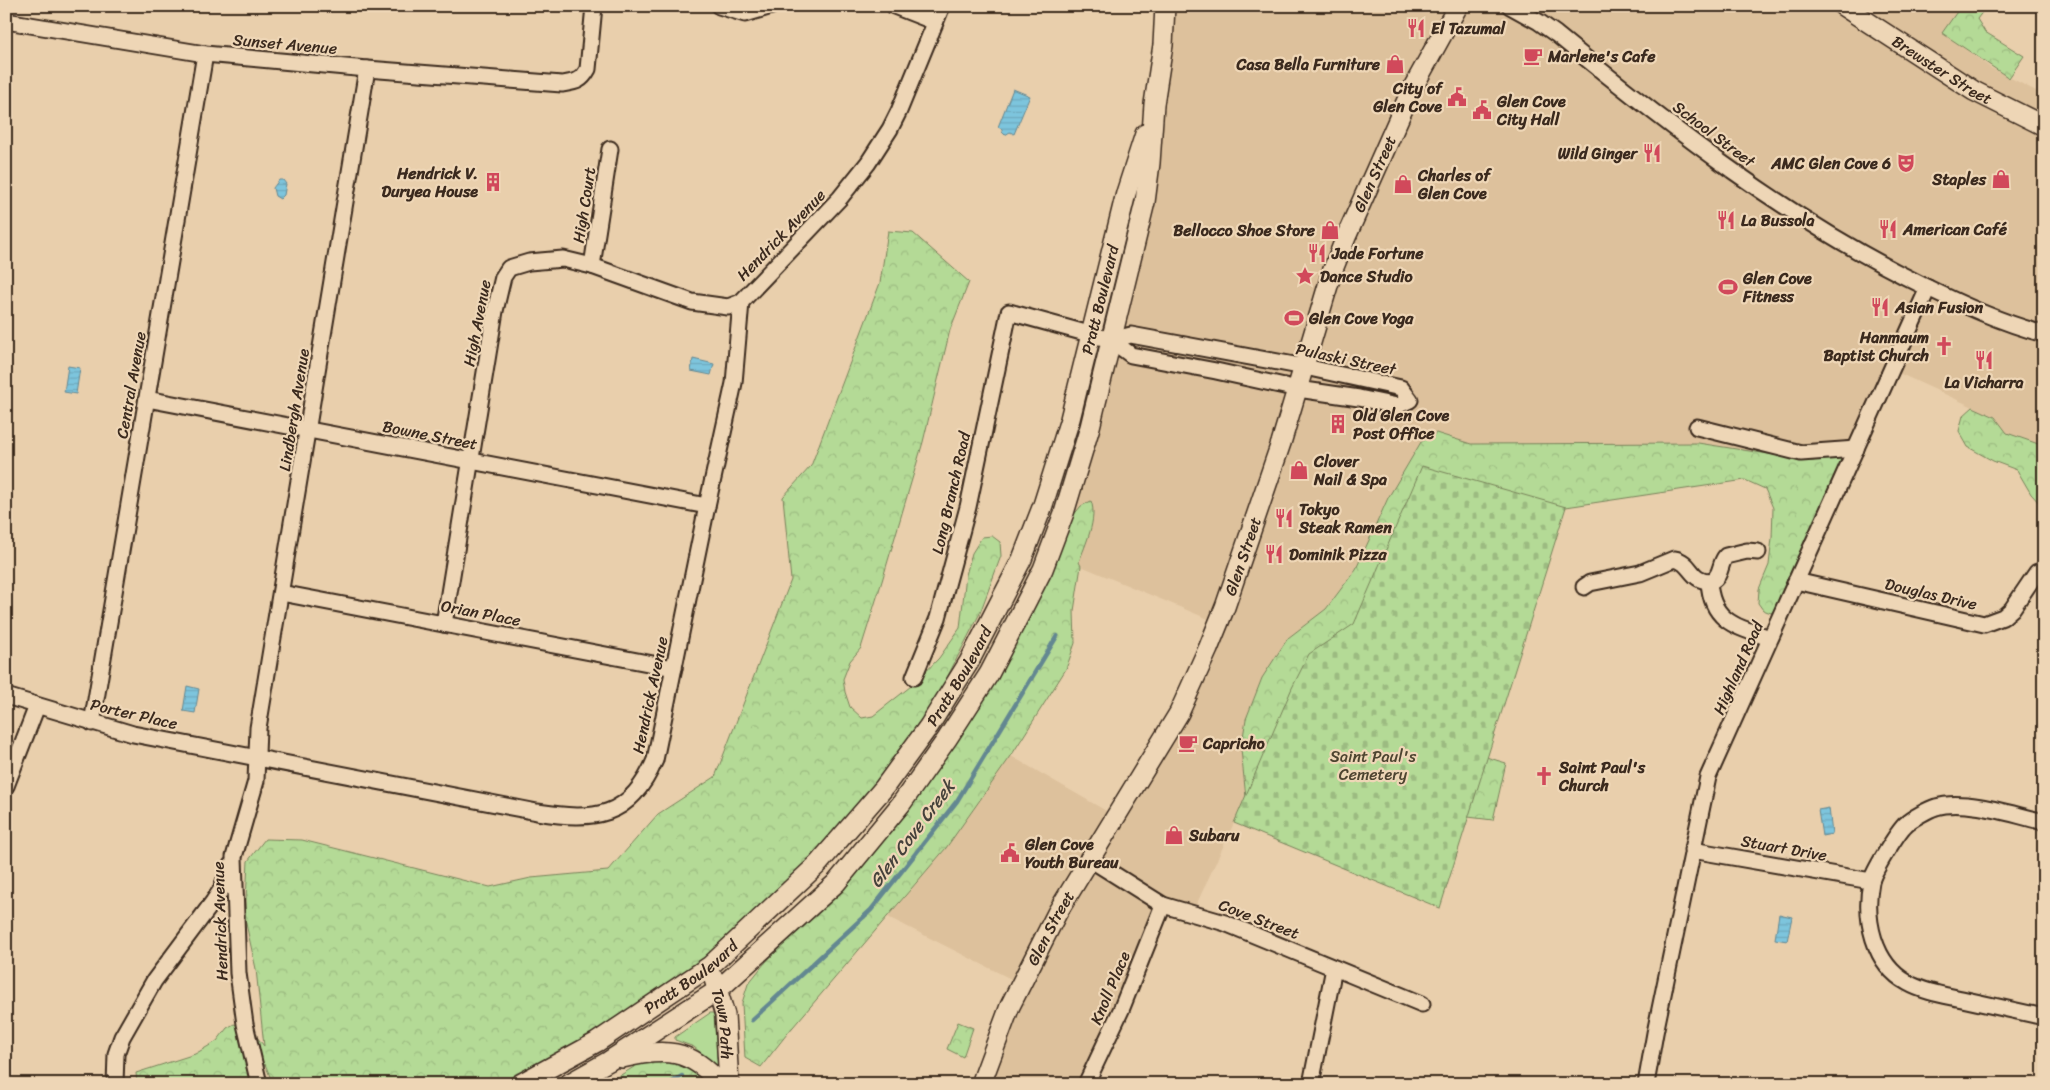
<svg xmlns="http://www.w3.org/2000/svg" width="2050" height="1090" viewBox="0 0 2050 1090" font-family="Sriracha,sans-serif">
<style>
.built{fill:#ddc19c}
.green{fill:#b4da96;stroke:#78825a}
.forest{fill:url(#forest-crowns);stroke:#78825a}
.cemetery{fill:url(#cemetery-stones);stroke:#78825a}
.water{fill:url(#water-rules);stroke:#638791}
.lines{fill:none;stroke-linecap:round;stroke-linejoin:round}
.stream{stroke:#638791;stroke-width:4.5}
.minor-casing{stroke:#3b2a1e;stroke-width:19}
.major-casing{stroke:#3b2a1e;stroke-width:22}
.minor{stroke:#eed6b6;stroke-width:15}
.major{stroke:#eed6b6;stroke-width:19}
.labels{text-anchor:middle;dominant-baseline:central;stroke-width:4.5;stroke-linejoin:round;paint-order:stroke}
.poi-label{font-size:16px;font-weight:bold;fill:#3b2a1e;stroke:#eed6b6;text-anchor:start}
.street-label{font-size:16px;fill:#3b2a1e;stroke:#eed6b6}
.park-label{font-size:16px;fill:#4d4430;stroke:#eed6b6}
.water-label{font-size:18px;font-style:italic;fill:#45413b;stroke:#eed6b6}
</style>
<defs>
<pattern id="forest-crowns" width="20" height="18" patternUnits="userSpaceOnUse" patternTransform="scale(1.25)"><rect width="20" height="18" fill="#b4da96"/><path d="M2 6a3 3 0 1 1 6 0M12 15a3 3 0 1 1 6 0" fill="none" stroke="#9cbb81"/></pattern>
<pattern id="cemetery-stones" width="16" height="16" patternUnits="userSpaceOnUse" patternTransform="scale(1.25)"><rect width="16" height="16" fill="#b4da96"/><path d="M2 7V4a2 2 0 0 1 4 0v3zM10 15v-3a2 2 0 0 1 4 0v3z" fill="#9cbb81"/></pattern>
<pattern id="water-rules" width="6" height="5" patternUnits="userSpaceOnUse" patternTransform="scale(1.25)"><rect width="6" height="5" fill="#7dc5dd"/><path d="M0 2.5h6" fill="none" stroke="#6da9bd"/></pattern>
</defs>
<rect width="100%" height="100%" fill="#e9cfac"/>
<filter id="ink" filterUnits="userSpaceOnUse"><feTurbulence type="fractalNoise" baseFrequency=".02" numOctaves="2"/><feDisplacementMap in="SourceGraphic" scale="10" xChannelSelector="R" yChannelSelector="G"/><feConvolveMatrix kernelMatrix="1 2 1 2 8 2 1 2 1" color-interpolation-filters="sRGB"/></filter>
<g filter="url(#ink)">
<polygon class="built" points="1164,6 1961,6 1943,33 1991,68 2044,95 2044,446 2007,433 1995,417 1892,370 1856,449 1813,461 1698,443 1471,444 1436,433 1388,498 1356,569 1326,609 1288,638 1243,775 1246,798 1234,823 1192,914 1163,905 1086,1084 985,1084 1023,985 888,917 946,848 1011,756 1115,816 1218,623 1081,566 1079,562 1090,528 1072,517 1068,474 1148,132"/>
<polygon class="green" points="710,1013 713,1013 714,1015 718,1068 694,1047 675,1040 675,1037"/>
<g class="forest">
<polygon points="1961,6 1987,6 1977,19 1985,32 2024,56 2009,78 1942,33"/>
<polygon points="888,231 913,233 969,282 950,330 923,442 882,581 861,648 850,661 843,679 845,692 850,707 862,718 873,716 915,683 939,658 960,628 966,575 972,553 982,537 992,536 1000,542 1001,556 980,613 935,701 896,761 802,874 709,958 561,1055 503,1084 273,1084 265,1064 256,1084 137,1084 136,1073 195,1054 217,1041 227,1028 234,1024 253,1032 264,1046 256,969 245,919 248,861 265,839 302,840 490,887 531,878 608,871 658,814 715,777 791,580 783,497 811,466 880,283"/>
<polygon points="1973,407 1995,417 2007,433 2044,446 2044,506 2042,506 2031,494 2017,470 1993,461 1968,447 1959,431 1963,416"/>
<polygon points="1436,433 1471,444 1698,443 1813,461 1856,449 1779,606 1771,613 1763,610 1758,603 1759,589 1769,565 1772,538 1773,508 1765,489 1745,480 1566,507 1246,798 1241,749 1246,719 1262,678 1288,638 1326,609 1356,569 1388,498 1421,442"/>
<path d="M1091,501C1098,519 1085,545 1079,562L1081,566L1074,611L1075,643L1066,669L1011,756L946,848L787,1034L761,1067L745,1058L742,1003L748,984L764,964L838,885L961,720L1072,517L1081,506Z"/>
<polygon points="1486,757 1506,763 1493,820 1468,817"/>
<polygon points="958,1022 973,1028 963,1057 947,1049"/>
<polygon points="667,1057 688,1064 711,1084 606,1084 642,1062"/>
</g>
<polygon class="cemetery" points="1422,466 1566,507 1440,908 1234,823 1292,688 1309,654 1354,624"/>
<g class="water">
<polygon points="1013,89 1030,96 1014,134 1010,132 1005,135 1002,132 1002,129 998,127"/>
<polygon points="279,180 283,180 286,184 284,195 280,199 275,196 273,188"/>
<polygon points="693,359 714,364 711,375 691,371"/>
<polygon points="68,366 80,368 76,394 64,392"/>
<polygon points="187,686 199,689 195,713 183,711"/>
<polygon points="1829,808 1832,834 1822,836 1818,810"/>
<polygon points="1779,914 1792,917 1787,941 1775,939"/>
</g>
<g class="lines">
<g class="stream">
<polyline points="752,1020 871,910 957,801 1057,636"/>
<polyline points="669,1084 682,1076"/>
</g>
<g class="minor-casing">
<g id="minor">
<polyline points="719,6 745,14 772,6"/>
<polyline points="894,6 935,22"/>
<path d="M1510,6L1539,22L1556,34C1671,128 1790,221 1924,286C1963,305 2002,323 2044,334"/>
<path d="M6,21L205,54L367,69L562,84C575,82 581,82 588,69L594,6"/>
<polyline points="592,266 610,149"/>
<polyline points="147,399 707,506"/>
<polyline points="1697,427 1801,453 1856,449"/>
<path d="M1709,581C1711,622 1737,627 1770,638"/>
<polyline points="1796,581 1984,624 2003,617 2012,609 2037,572"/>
<path d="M1584,587L1590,583L1640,573L1674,559C1693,562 1689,582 1712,581C1722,575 1719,564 1726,556L1747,551L1758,552"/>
<polyline points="281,593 674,668"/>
<polyline points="444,624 495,311 503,277 509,268 529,262 563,259 592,266 692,302 728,307 741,302"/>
<polyline points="914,677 938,618 968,507 1009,312 1111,340 1131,355 1216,371 1298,389 1359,398 1397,406 1410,400 1401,388 1305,367 1131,335 1111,340"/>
<path d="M6,696L133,734L537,812C594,821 630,819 655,760L707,506L734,383L741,302L840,198L868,163L890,129L899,111L942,6"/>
<polyline points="92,723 205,54"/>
<polyline points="6,786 37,706"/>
<path d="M2044,822C2015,815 1964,798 1936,807C1929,809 1911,819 1906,824C1898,831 1873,872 1871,882C1864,918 1873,964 1908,983C1924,992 1944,995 1962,999C1989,1005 2017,1011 2044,1017"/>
<polyline points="1692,850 1871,881"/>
<polyline points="1088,858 1163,905 1225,923 1422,1004"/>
<polyline points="115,1084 116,1054 122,1037 154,981 213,902 221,890 230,866"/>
<polyline points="259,1084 245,1024 238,973 234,857 256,781 258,728 367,69"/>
<polyline points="1086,1084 1121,1010 1163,905"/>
<polyline points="1311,1084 1334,968"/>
<polyline points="1646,1084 1655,1033 1708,777 1928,288"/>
</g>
</g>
<g class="major-casing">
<g id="major">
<path id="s1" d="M1843,6L1974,91L2044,126"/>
<path id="s2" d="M714,979L725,1015L729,1084"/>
<path d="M622,1058C663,1048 691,1048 720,1084"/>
<path id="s3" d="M520,1084L597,1042L710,966L818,864L883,789L929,726L969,662L1022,559L1043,505L1070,419L1126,193L1145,134"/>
<polyline points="568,1084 609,1061 718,990 836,883 901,804 947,739 989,674 1043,569 1064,513 1090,427 1145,202 1150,163 1154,104 1163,45 1165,6"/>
<path id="s4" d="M981,1084L1010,1006L1057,913L1179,713L1208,649L1225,607L1281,443L1332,272L1346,237L1411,91L1458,6"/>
</g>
</g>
<use href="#minor" class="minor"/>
<use href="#major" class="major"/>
</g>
</g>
<defs>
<g id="restaurant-bare" transform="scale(1.5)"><path d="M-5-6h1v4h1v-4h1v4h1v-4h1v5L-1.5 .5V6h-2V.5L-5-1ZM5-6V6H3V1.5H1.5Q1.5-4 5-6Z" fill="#d1495b" stroke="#eed6b6" stroke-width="2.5" paint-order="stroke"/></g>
<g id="cafe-bare" transform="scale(1.5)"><path d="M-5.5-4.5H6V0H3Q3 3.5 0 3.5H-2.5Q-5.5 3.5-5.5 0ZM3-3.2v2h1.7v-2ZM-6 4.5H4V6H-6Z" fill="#d1495b" stroke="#eed6b6" stroke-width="2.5" paint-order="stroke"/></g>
<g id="shop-bare" transform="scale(1.5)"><path d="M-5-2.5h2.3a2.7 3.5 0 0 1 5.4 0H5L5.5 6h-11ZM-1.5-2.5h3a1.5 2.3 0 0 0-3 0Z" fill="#d1495b" stroke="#eed6b6" stroke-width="2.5" paint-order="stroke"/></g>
<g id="civic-bare" transform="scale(1.5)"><path d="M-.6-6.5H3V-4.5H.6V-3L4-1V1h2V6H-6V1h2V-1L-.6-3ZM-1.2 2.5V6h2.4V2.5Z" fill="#d1495b" stroke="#eed6b6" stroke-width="2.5" paint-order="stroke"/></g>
<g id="theatre-bare" transform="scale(1.5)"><path d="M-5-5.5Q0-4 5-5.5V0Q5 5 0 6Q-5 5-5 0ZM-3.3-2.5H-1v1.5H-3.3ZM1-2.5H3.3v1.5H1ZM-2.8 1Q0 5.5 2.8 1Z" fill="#d1495b" stroke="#eed6b6" stroke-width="2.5" paint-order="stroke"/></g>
<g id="building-bare" transform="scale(1.5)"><path d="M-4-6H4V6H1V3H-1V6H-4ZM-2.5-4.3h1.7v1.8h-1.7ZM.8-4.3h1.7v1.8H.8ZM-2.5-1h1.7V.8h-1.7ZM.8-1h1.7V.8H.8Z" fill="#d1495b" stroke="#eed6b6" stroke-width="2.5" paint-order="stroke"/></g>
<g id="sight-bare" transform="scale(1.5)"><path d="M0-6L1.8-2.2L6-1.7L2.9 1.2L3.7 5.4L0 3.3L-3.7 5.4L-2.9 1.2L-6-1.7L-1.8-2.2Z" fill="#d1495b" stroke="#eed6b6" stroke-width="2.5" paint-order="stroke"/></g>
<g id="stadium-bare" transform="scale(1.5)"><path d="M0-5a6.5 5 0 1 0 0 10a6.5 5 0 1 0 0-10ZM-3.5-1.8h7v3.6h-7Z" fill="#d1495b" stroke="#eed6b6" stroke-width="2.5" paint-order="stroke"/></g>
<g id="church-bare" transform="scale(1.5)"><path d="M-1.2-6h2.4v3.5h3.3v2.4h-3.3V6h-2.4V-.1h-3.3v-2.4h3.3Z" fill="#d1495b" stroke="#eed6b6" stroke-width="2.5" paint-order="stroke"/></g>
</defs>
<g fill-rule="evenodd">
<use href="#restaurant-bare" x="1416" y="28"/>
<use href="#cafe-bare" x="1533" y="56"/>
<use href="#shop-bare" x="1395" y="64"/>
<use href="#civic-bare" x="1457" y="97"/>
<use href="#civic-bare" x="1482" y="110"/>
<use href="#restaurant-bare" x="1652" y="153"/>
<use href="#theatre-bare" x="1906" y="163"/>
<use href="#shop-bare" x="2001" y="179"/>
<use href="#building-bare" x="493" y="182"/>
<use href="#shop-bare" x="1403" y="184"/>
<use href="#restaurant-bare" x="1726" y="220"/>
<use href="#restaurant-bare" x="1888" y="229"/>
<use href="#shop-bare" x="1330" y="230"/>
<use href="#restaurant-bare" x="1317" y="253"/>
<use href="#sight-bare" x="1305" y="276"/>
<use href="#stadium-bare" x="1728" y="287"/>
<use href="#restaurant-bare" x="1880" y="307"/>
<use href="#stadium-bare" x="1294" y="318"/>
<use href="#church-bare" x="1944" y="346"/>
<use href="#restaurant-bare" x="1984" y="360"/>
<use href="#building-bare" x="1338" y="424"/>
<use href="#shop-bare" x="1299" y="470"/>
<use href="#restaurant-bare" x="1284" y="518"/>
<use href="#restaurant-bare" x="1274" y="554"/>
<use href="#cafe-bare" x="1188" y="743"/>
<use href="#church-bare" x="1544" y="776"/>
<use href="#shop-bare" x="1174" y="835"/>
<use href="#civic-bare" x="1010" y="853"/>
</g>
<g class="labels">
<g class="poi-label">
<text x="1431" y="28">El Tazumal</text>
<text x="1548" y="56">Marlene's Cafe</text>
<text x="1380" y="64" text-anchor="end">Casa Bella Furniture</text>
<text x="1442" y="88" text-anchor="end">City of<tspan x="1442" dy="18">Glen Cove</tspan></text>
<text x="1497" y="101">Glen Cove<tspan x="1497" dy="18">City Hall</tspan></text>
<text x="1637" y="153" text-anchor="end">Wild Ginger</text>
<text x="1891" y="163" text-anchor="end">AMC Glen Cove 6</text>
<text x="478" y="173" text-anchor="end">Hendrick V.<tspan x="478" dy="18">Duryea House</tspan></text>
<text x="1418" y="175">Charles of<tspan x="1418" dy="18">Glen Cove</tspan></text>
<text x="1986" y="179" text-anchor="end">Staples</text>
<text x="1741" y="220">La Bussola</text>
<text x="1903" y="229">American Café</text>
<text x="1315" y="230" text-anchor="end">Bellocco Shoe Store</text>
<text x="1332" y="253">Jade Fortune</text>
<text x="1320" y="276">Dance Studio</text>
<text x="1743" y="278">Glen Cove<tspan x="1743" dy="18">Fitness</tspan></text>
<text x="1895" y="307">Asian Fusion</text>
<text x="1309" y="318">Glen Cove Yoga</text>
<text x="1929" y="337" text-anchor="end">Hanmaum<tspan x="1929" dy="18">Baptist Church</tspan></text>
<text x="1984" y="382" text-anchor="middle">La Vicharra</text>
<text x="1353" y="415">Old Glen Cove<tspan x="1353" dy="18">Post Office</tspan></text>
<text x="1314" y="461">Clover<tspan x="1314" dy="18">Nail &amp; Spa</tspan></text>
<text x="1299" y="509">Tokyo<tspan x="1299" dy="18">Steak Ramen</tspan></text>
<text x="1289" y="554">Dominik Pizza</text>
<text x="1203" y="743">Capricho</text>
<text x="1559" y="767">Saint Paul's<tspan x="1559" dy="18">Church</tspan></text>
<text x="1189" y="835">Subaru</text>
<text x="1025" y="844">Glen Cove<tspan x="1025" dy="18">Youth Bureau</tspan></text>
</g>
<g class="street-label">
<text transform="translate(285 44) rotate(5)">Sunset Avenue</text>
<text stroke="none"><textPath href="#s1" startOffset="118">Brewster Street</textPath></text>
<text transform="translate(1714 134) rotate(37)">School Street</text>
<text stroke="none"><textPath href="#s4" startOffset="996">Glen Street</textPath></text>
<text transform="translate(584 205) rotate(-81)">High Court</text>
<text transform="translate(781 235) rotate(-46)">Hendrick Avenue</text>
<text stroke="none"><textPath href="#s3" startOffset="1012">Pratt Boulevard</textPath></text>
<text transform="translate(477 323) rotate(-79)">High Avenue</text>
<text transform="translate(1346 359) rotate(12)">Pulaski Street</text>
<text transform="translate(131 385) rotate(-80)">Central Avenue</text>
<text transform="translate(294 410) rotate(-81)">Lindbergh Avenue</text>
<text transform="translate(430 435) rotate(11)">Bowne Street</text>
<text transform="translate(951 493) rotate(-77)">Long Branch Road</text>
<text stroke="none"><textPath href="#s4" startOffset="591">Glen Street</textPath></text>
<text transform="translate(1931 594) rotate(13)">Douglas Drive</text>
<text transform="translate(481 613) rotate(11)">Orian Place</text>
<text transform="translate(1738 668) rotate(-66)">Highland Road</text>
<text stroke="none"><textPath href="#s3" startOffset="608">Pratt Boulevard</textPath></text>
<text transform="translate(650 695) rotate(-78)">Hendrick Avenue</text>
<text transform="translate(134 714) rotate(13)">Porter Place</text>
<text transform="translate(1784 848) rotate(10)">Stuart Drive</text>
<text transform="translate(1259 919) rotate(21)">Cove Street</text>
<text transform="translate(220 921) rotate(-92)">Hendrick Avenue</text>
<text stroke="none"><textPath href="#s4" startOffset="171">Glen Street</textPath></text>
<text stroke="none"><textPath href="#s3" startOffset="202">Pratt Boulevard</textPath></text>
<text transform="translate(1110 988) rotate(-67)">Knoll Place</text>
<text stroke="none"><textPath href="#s2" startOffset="46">Town Path</textPath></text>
</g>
<g class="park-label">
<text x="1373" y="756">Saint Paul's<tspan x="1373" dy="18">Cemetery</tspan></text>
</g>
<g class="water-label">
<text transform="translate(912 834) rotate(-53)">Glen Cove Creek</text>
</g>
</g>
<rect width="2050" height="1090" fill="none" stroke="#eed6b6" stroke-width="25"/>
<rect x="12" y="12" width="2025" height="1065" fill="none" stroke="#3b2a1e" stroke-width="2" filter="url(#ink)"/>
</svg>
